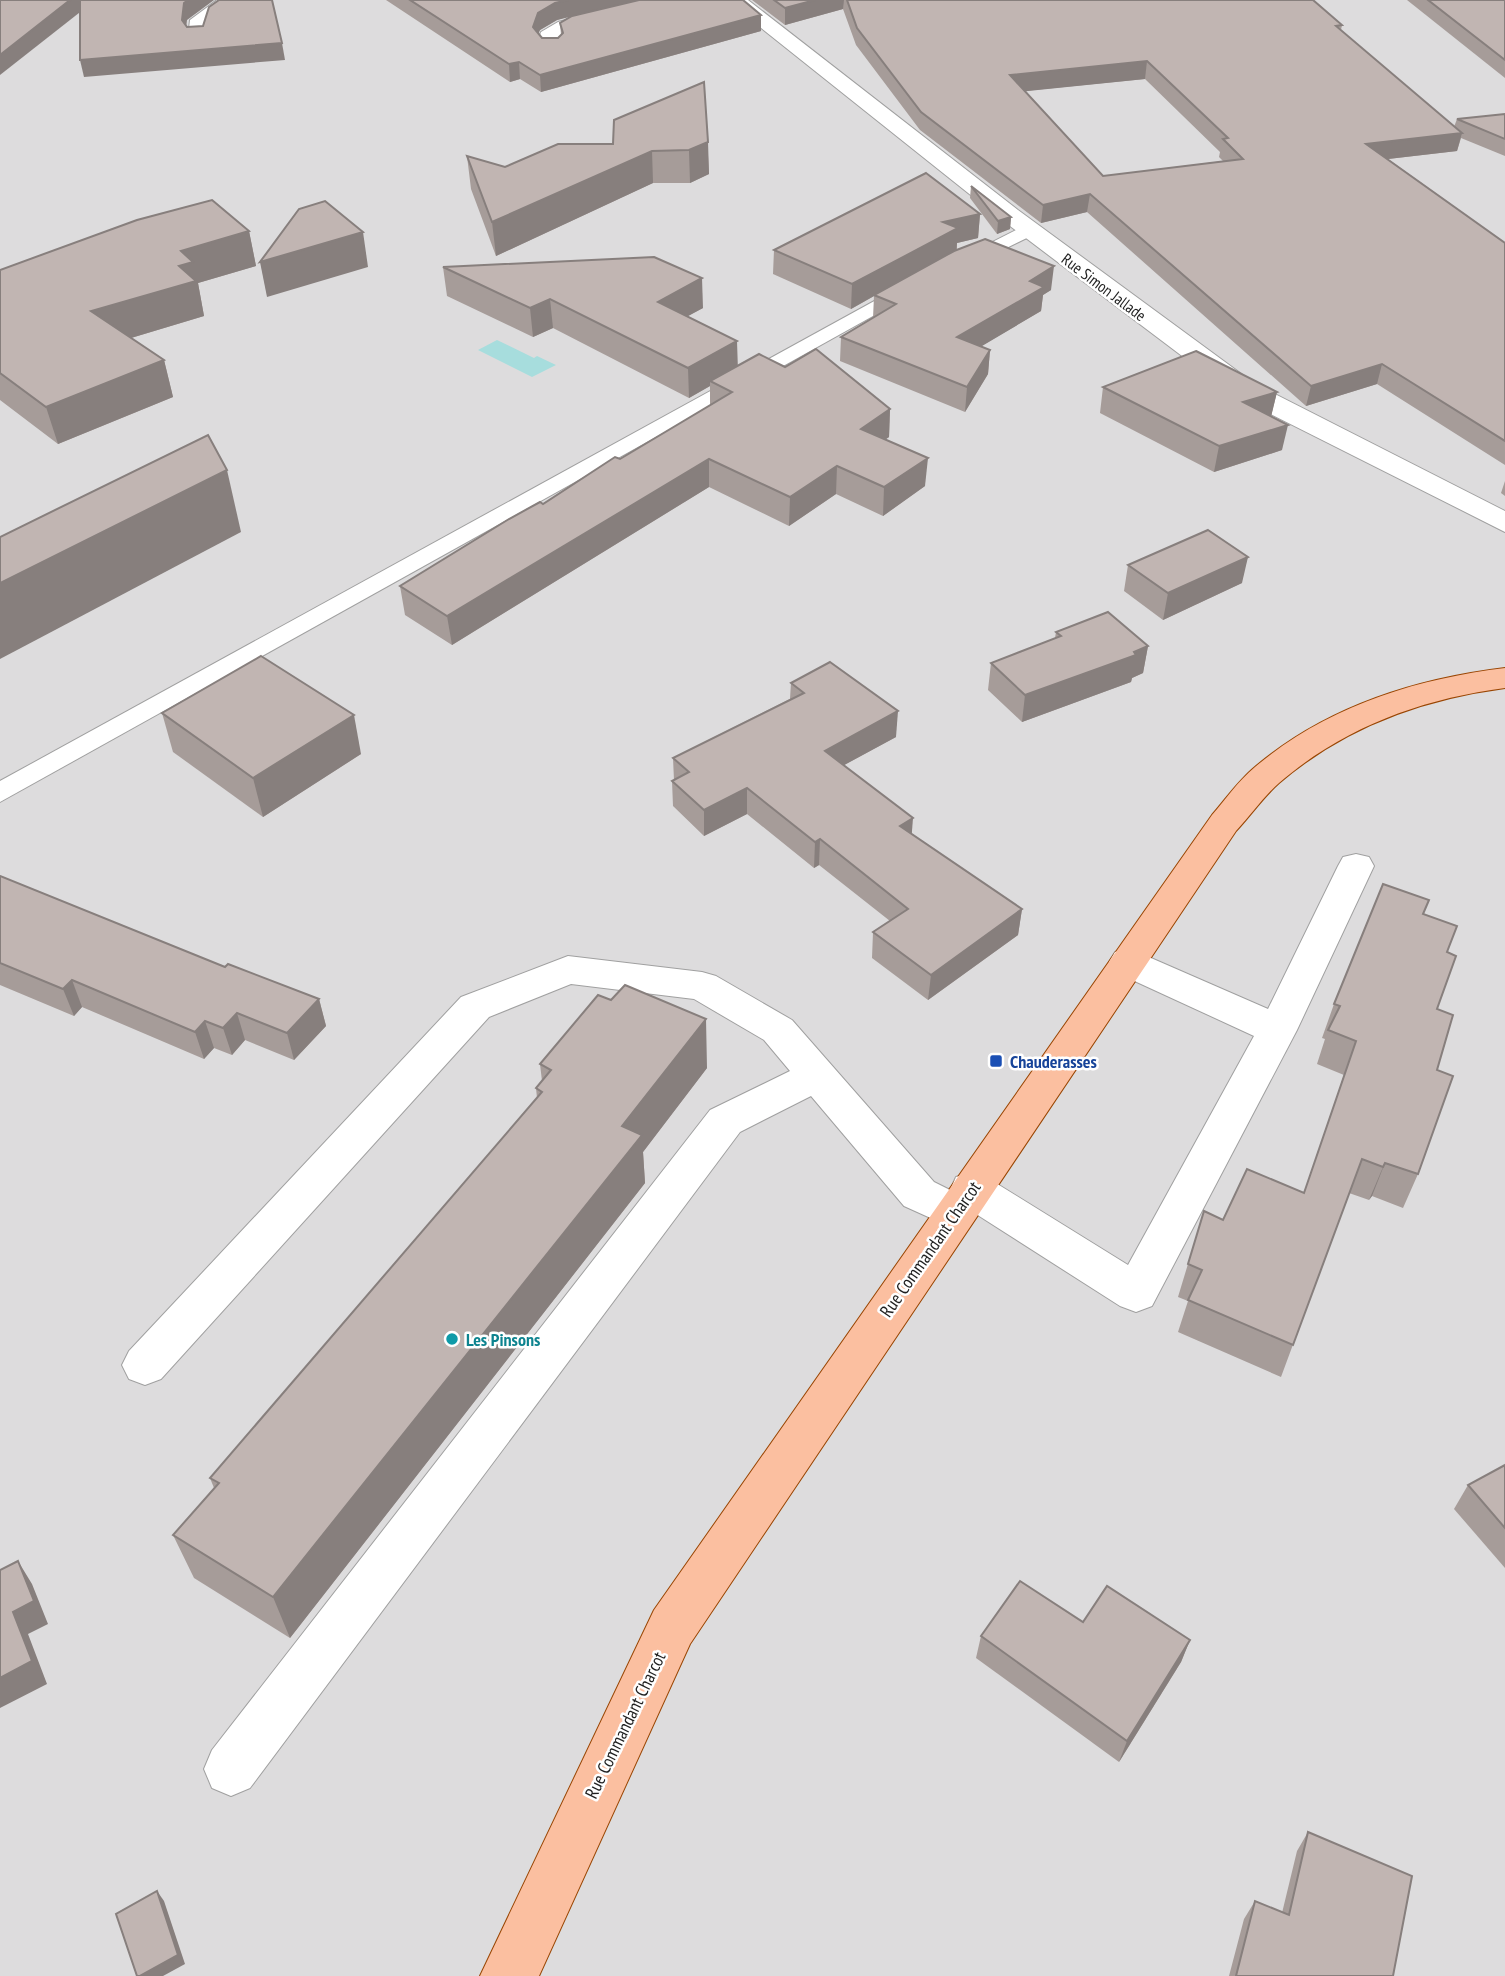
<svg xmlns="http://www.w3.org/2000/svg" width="1505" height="1976" viewBox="0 0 1505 1976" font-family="'PT Sans Narrow',sans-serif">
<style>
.residential{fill:#dddcdd}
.water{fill:#a7dddd}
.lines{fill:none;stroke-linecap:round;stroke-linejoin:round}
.service-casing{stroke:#a0a0a0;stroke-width:2}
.minor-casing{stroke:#a0a0a0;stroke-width:2}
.primary-casing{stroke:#994502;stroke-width:2}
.service{fill:#fff;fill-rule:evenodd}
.minor{fill:#fff;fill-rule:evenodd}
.primary{fill:#fbbfa0;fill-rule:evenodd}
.wall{fill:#a69c99;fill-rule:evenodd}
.shaded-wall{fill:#877f7d}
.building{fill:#c1b5b2;stroke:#877f7d;stroke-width:2;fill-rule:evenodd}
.transit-dot{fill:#1a4fb4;stroke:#fff;stroke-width:2.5}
.culture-dot{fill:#0f9aa8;stroke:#fff;stroke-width:2.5}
.labels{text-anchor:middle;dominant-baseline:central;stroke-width:5;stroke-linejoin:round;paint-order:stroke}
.far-street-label{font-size:16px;fill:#1f1f1f;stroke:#fff}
.transit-label{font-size:18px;font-weight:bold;fill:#164399;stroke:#fff;text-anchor:start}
.street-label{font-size:18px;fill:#1f1f1f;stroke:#fff}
.culture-label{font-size:18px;font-weight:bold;fill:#0d838f;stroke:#fff;text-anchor:start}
</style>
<rect width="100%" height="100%" fill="#f0eae6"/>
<rect class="residential" x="0" y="0" width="1505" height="1976"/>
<polygon class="water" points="497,340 534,358 537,356 556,365 532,377 478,350"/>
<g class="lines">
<g class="service-casing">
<g id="service">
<polygon points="1028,224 1037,230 1035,234 970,266 963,268 953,262"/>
<polygon points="909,282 916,284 919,288 916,292 0,802 0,781"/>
</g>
</g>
<g class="minor-casing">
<g id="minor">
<polygon points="217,0 240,0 210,22 205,41 191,41 188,37 190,20"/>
<polygon points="650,0 685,0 682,4 572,30 558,39 562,49 559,53 545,53 537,45 541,32 558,22"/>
<polygon points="726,0 748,0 1018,210 1255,384 1505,511 1505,532 1235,396 1002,220"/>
<polygon points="1356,854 1369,857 1374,866 1297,1030 1152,1306 1136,1312 1120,1306 976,1214 970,1224 955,1229 904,1206 811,1096 740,1132 250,1788 231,1796 212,1788 204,1769 212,1750 710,1110 790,1071 764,1040 694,999 571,984 489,1017 161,1379 145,1385 129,1379 122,1365 129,1351 461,997 568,956 702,972 716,976 792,1020 934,1182 950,1190 956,1177 971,1172 986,1177 1128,1265 1254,1036 1115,972 1109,962 1115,952 1128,948 1268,1009 1338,866 1343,857"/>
</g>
</g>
<g class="primary-casing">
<path id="primary" d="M1505,668V688C1421,699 1344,727 1279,783C1263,797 1251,815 1236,831L690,1644L539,1976H480L654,1610L1212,815C1226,799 1238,781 1255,767C1326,707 1414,679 1505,668Z"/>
</g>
<use href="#service" class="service"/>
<use href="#minor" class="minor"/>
<use href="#primary" class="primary"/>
</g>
<g class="wall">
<path d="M386,0H743L761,31L541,92L520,79L510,82ZM570,16L560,23L561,35L558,38H542L538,33L540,30L557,20Z"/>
<path d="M752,0H1313L1342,25L1341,30L1454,127L1457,119L1505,114V156L1461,138L1457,151L1388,159L1505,243V465L1377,384L1306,406L1087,212L1041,223L920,130L856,45L843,9L785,25ZM1145,79L1220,152L1219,157L1223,161L1103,176L1024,91Z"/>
<polygon points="1407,0 1505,0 1505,78"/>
<polygon points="704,82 709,174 690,183 653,183 496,256 471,189 467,156 505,167 613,144"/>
<polygon points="971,186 1011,217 1010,229 997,234 970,198"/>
<polygon points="980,214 978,238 957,243 957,250 1051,290 1043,295 1041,311 981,346 990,350 988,374 965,412 840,361 841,337 873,318 874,296 851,309 773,274 774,250"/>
<polygon points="249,231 256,266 198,283 204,316 131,338 164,360 173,397 58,444 0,400 0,270"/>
<polygon points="443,267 703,308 687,316 738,366 785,367 890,409 889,437 886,439 925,486 883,516 836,494 789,526 709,487 452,645 405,615 400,586 620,459 710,405 710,386 689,398 553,328 533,337 447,296"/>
<polygon points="1103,387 1277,392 1271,416 1282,450 1214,472 1100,413"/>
<polygon points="1505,481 1505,496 1501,493"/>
<polygon points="1128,565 1242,583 1163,620 1124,591"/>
<polygon points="1056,632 1148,646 1143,673 1132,678 1131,682 1022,722 988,690 991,663 1055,638"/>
<polygon points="791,683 896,737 844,765 912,834 1022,909 1018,935 928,1000 872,958 873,932 890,921 819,865 814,868 747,814 704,836 673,806 672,781 674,780 673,758 790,699"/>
<polygon points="162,713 361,754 263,817 173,752"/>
<polygon points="0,876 225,967 319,999 326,1026 294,1060 245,1040 232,1055 214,1048 204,1059 82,1007 74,1016 0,985"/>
<polygon points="1424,914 1447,952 1437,1009 1437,1070 1418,1174 1403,1208 1372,1196 1369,1200 1349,1193 1281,1377 1178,1332 1188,1301 1178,1297 1204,1211 1223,1220 1304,1193 1344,1075 1317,1064 1325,1039 1322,1038 1334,1004"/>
<polygon points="540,1064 707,1068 643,1152 645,1183 290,1638 194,1578 173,1535 214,1488 210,1478 537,1098 536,1088 542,1081"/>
<polygon points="1505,1465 1505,1568 1454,1509 1468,1485"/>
<polygon points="1083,1622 1190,1640 1181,1662 1119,1762 976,1658 981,1636"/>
<polygon points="1308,1832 1393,1976 1229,1976 1244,1919 1255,1901 1282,1913 1297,1851"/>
</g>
<g class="shaded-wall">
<polygon points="70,0 81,0 84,9 0,75 0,55"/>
<polygon points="188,0 214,0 187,20 185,37 182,20 184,3"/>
<polygon points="568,0 639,0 557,20 540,30 534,44 533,27 538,13 555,3"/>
<polygon points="815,0 844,0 843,9 785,25 785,8"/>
<polygon points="761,15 761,31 541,92 540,75"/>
<polygon points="282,43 285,60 84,77 80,60"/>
<polygon points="1147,61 1145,79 1008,93 1010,75"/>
<polygon points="519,62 520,79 510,82 509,64"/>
<polygon points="1462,133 1457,151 1362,162 1366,144"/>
<polygon points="708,142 709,174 690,183 689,150"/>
<polygon points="652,151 653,183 496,256 492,222"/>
<polygon points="1090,194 1087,212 1041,223 1043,205"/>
<polygon points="980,214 978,238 957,243 956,253 874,295 874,296 851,309 852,284 943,222"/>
<polygon points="1011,217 1010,229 997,234 998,221"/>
<polygon points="249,231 256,266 198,283 204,316 101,347 91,311 181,251"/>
<polygon points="363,232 368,267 267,297 260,262"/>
<polygon points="1054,266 1051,290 1043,295 1041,311 955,362 957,337 1030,281"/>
<polygon points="702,278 703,308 659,332 658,302"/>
<polygon points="550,299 553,328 533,337 530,308"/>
<polygon points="737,341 738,371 710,381 710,386 689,398 688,368"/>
<polygon points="990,350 988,374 965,412 967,387"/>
<polygon points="164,360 173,397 58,444 46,407"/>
<polygon points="1382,364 1377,384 1306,406 1311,386"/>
<polygon points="1277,392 1271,417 1243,402"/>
<polygon points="890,409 889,437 860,457 861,429"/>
<polygon points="1288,425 1282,450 1214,472 1219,446"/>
<polygon points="928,458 925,486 883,516 884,487"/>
<polygon points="709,459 709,487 452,645 447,616"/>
<polygon points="837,466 836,494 789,526 790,497"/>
<polygon points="227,470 241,532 0,659 0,583"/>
<polygon points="1248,557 1242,583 1163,620 1168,593"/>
<polygon points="1148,646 1143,673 1132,678 1131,682 1022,722 1025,695"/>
<polygon points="898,711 896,737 824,776 825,751"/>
<polygon points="354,715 361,754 263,817 253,778"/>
<polygon points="747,788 747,814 704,836 704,810"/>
<polygon points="913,818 911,844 900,826"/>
<polygon points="820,839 819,865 814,868 815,842"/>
<polygon points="1022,909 1018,935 928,1000 931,975"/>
<polygon points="72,980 82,1007 74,1016 63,989"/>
<polygon points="319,999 326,1026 294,1060 287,1033"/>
<polygon points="237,1013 245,1040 232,1055 223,1028"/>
<polygon points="706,1019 707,1068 643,1152 645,1183 290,1638 273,1597 622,1126"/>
<polygon points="205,1021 214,1048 204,1059 195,1032"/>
<polygon points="1385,1163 1372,1196 1369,1200 1383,1167"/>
<polygon points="18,1561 32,1584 48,1624 28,1634 47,1684 0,1708 0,1678 13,1612"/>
<polygon points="1190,1640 1181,1662 1119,1762 1127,1741"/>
<polygon points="157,1891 164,1901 185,1964 163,1976 140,1976"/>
</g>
<g class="building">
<polygon points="0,0 70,0 0,55"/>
<polygon points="80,0 188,0 184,3 182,20 187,27 203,26 209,7 219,0 272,0 282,43 80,60"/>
<polygon points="410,0 568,0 555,3 538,13 533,27 542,38 558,38 563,33 560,23 572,16 639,0 743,0 761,15 540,75 519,62 509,64"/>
<polygon points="774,0 815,0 785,8"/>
<path d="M847,0H1313L1342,25L1336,26L1462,133L1366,144L1505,243V441L1382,364L1311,386L1090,194L1043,205L921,112L857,28ZM1147,61L1228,138L1223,139L1243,159L1103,176L1010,75Z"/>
<polygon points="1428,0 1505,0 1505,60"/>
<polygon points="704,82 708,142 689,150 652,151 492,222 467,156 505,167 558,144 613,144 614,120"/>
<polygon points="1505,114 1505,139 1457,119"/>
<polygon points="926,173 980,214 943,222 958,228 852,284 774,250"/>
<polygon points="971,186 1011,217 998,221"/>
<polygon points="212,200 249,231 181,251 193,262 179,266 196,281 91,311 164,360 46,407 0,373 0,270 137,220"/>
<polygon points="325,201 363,232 260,262 299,209"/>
<polygon points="985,239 1054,266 1030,281 1044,287 957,337 990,350 967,387 841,337 896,304 874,295 954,251"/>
<polygon points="654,257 702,278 658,302 737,341 688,368 550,299 530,308 443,267"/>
<polygon points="816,349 890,409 861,429 928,458 884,487 837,466 790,497 709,459 447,616 400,586 509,519 540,502 543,504 615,457 620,459 732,392 710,381 759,354 785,367"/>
<polygon points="1196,351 1277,392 1243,402 1288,425 1219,446 1103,387"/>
<polygon points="208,435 227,470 0,583 0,537"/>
<polygon points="1208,530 1248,557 1168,593 1128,565"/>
<polygon points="1108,612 1148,646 1134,652 1136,655 1025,695 991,663 1061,636 1056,632"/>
<polygon points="261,656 354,715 253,778 162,713"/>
<polygon points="830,662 898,711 825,751 913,818 900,826 1022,909 931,975 873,932 908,909 820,839 815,842 747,788 704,810 672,781 689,772 673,758 804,693 791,683"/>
<polygon points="0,876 225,967 228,964 319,999 287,1033 237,1013 223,1028 205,1021 195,1032 72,980 63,989 0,963"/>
<polygon points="1383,884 1429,900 1423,914 1457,926 1447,952 1456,956 1437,1009 1453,1015 1437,1070 1453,1076 1418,1174 1385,1163 1383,1167 1362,1159 1293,1345 1188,1300 1202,1270 1188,1264 1204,1211 1223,1220 1247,1169 1304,1193 1356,1041 1328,1030 1340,1006 1334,1004"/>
<polygon points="625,985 706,1019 622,1126 642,1135 273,1597 173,1535 219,1483 210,1478 542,1092 536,1088 551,1070 540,1064 598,995 611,1000"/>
<polygon points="1505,1465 1505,1528 1468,1485"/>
<polygon points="18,1561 34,1601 13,1612 32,1661 0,1678 0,1570"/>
<polygon points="1020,1581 1083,1622 1107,1586 1190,1640 1127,1741 981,1636"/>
<polygon points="1308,1832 1412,1876 1393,1976 1236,1976 1255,1901 1289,1915"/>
<polygon points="157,1891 178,1955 140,1976 137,1976 116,1914"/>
</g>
<rect class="transit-dot" x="989" y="1054" width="14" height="14" rx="3.5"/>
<circle class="culture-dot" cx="452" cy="1339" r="7"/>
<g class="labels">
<g class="far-street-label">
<text transform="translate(1104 287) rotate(37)">Rue Simon Jallade</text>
</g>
<g class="transit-label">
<text x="1010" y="1061">Chauderasses</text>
</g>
<g class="street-label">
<text transform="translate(930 1249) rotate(-55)">Rue Commandant Charcot</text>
<text transform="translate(625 1725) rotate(-64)">Rue Commandant Charcot</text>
</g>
<g class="culture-label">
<text x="466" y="1339">Les Pinsons</text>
</g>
</g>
</svg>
